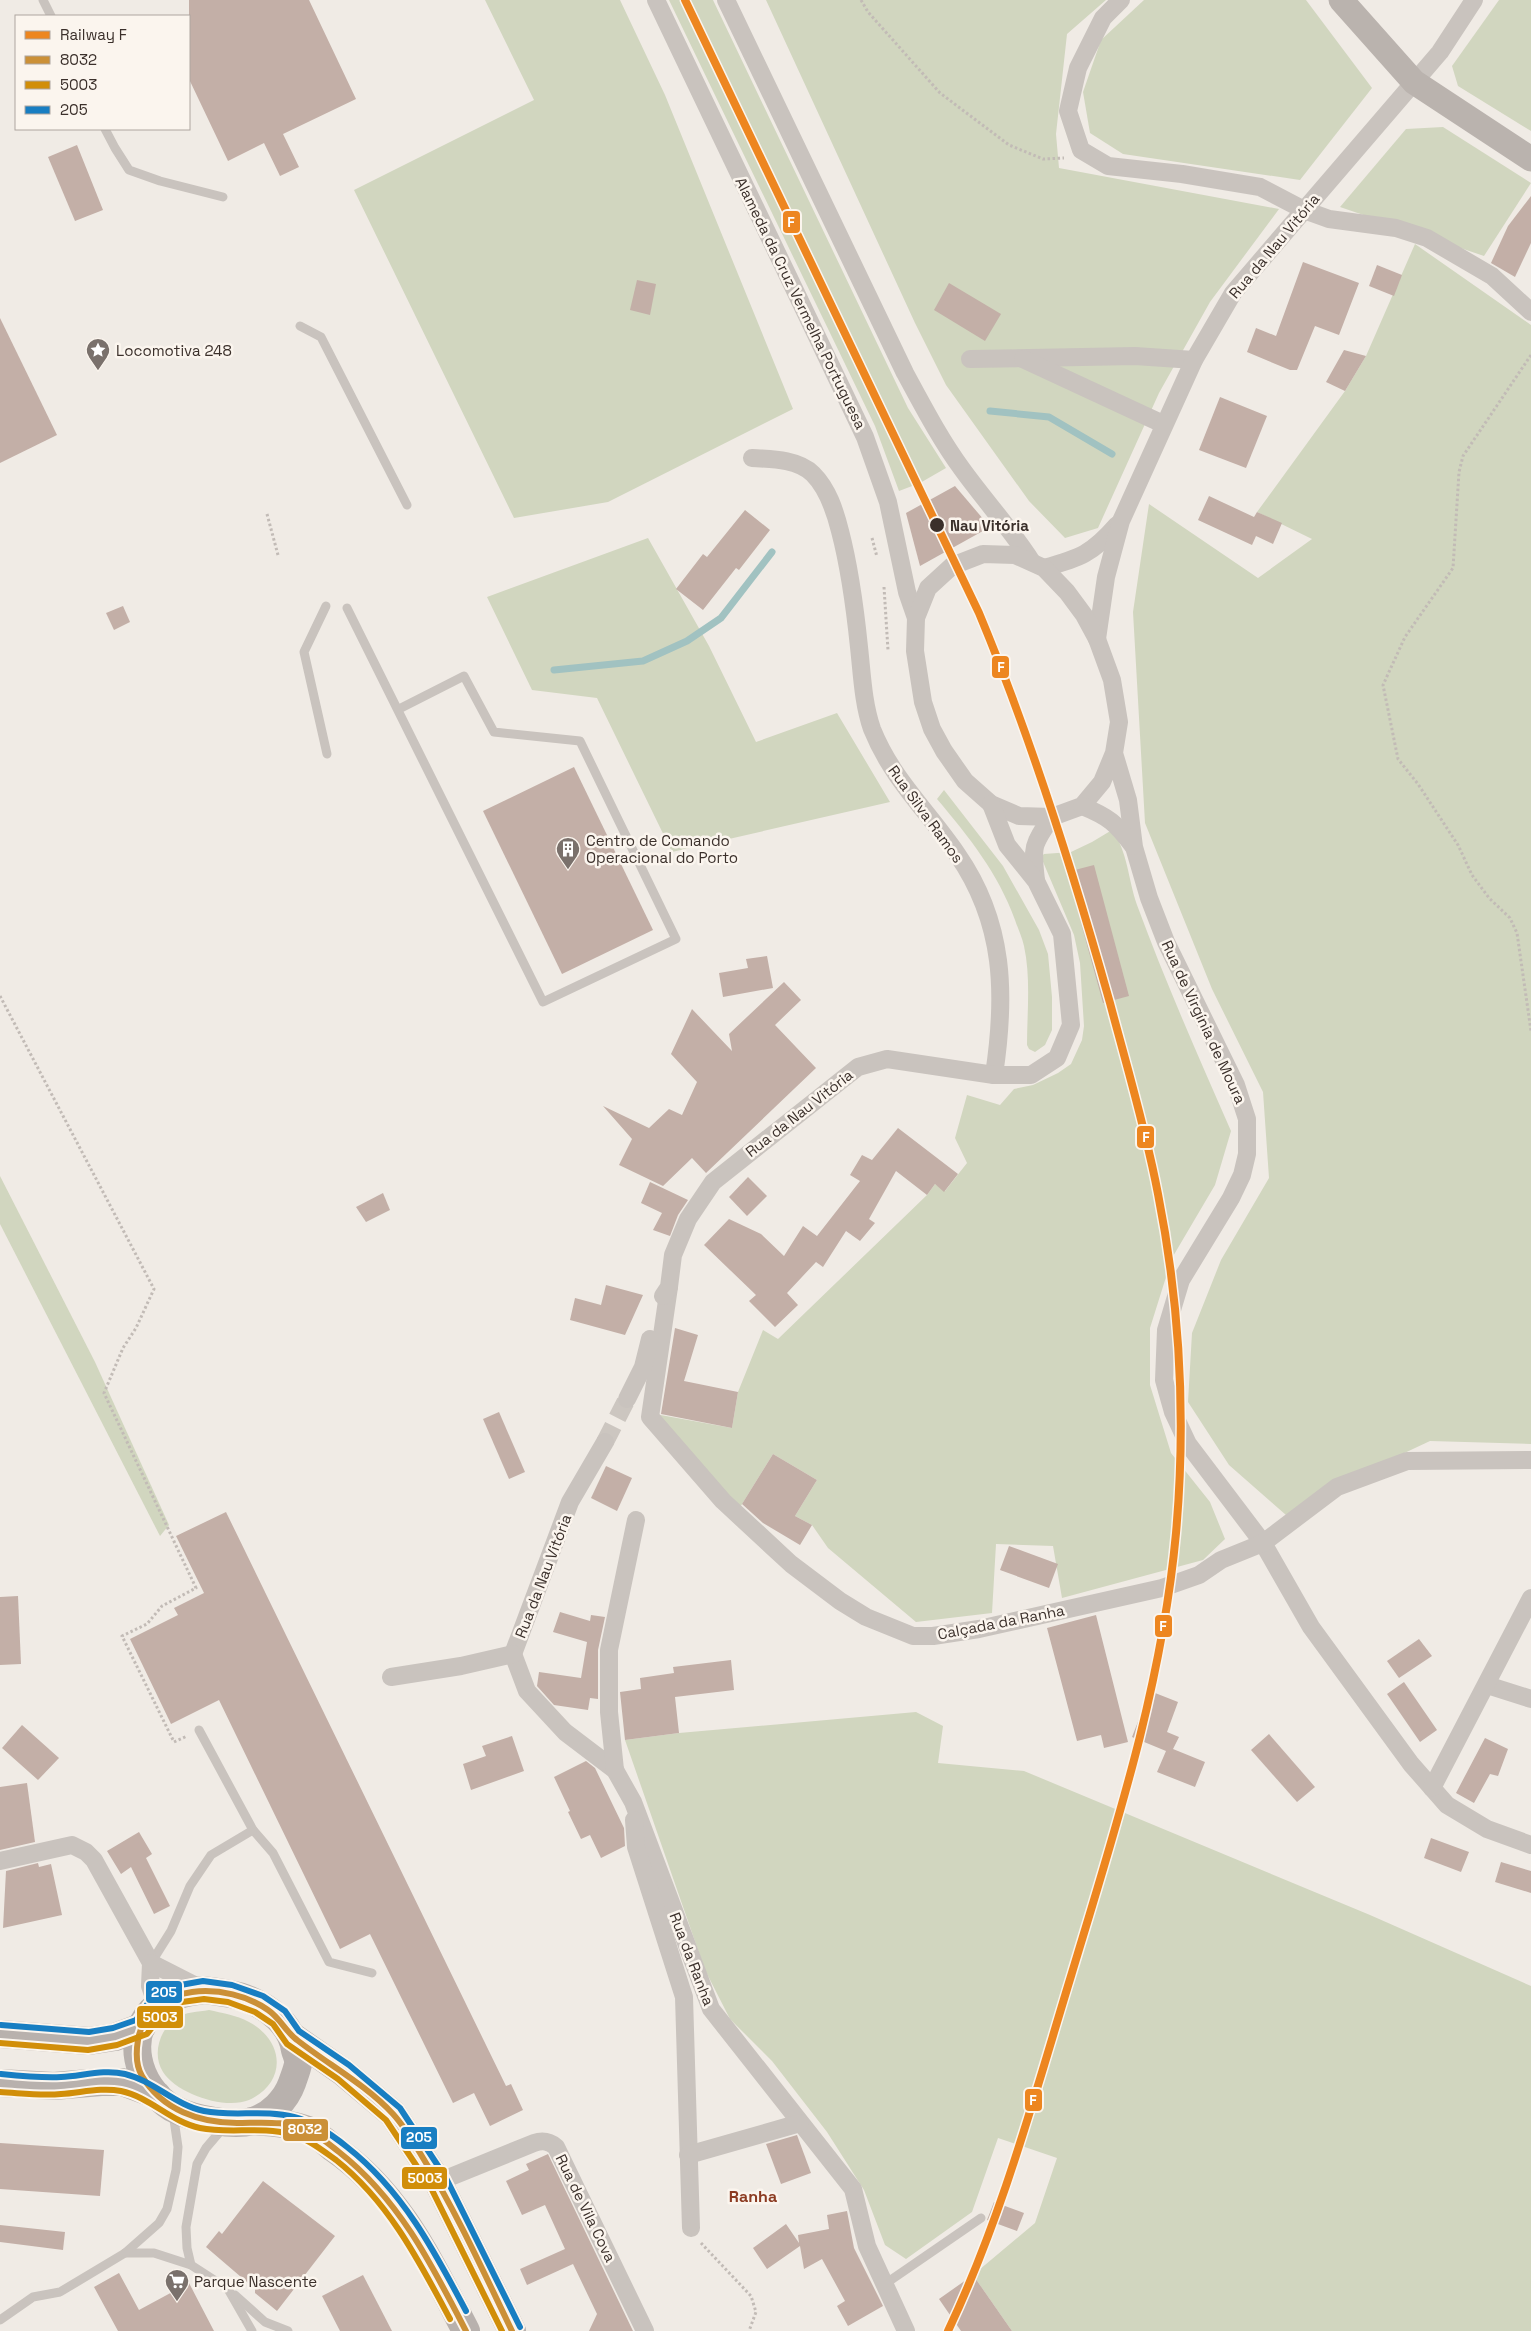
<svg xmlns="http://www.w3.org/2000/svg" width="1531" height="2331" viewBox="0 0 1531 2331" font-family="'Space Grotesk',sans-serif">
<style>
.green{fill:#d1d6bf}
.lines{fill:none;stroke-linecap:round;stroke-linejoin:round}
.stream{stroke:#a1c2c1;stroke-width:7}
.building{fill:#c3afa7}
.street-tunnel{stroke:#ccc6c0;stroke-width:18;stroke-dasharray:18 9;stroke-linecap:butt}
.path{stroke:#c2bbb6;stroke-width:3;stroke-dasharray:2.5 2.5;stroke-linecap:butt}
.lane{stroke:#c9c3be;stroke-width:9}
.street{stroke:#c9c3be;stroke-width:18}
.secondary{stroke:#bab3ae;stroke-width:25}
.primary{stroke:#b8b1ad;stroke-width:28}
.bus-1-casing{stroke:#fbf5ee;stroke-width:10}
.bus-2-casing{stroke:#fbf5ee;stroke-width:10}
.bus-3-casing{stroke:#fbf5ee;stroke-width:10}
.bus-1{stroke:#cb9037;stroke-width:6}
.bus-2{stroke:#d18e09;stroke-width:6}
.bus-3{stroke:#187ec2;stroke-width:6}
.rail-1-casing{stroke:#fbf5ee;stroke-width:11}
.rail-1{stroke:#ed8620;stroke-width:8}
.stop-dot{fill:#3b302b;stroke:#fbf5ee;stroke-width:2}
.labels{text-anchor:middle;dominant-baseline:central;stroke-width:5;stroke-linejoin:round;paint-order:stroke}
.street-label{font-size:15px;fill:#3b302b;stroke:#fbf5ee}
.poi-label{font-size:15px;fill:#3b302b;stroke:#fbf5ee;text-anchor:start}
.stop-label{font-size:15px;font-weight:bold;fill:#3b302b;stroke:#fbf5ee;text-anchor:start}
.neighbourhood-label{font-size:16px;font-weight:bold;fill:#8c3b22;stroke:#fbf5ee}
.line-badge{stroke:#fbf5ee;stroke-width:2}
.badge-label{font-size:14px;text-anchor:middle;font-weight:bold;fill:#fff}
</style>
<rect width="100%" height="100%" fill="#f0ebe5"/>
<g class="green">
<polygon points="485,0 620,0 665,95 793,409 608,502 514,518 354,190 534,100"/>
<polygon points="669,0 713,0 908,408 946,468 920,483 899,491 875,426"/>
<polygon points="766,0 1106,0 1067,34 1056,134 1059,168 1279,209 1210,302 1159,393 1098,528 1065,538 1029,501 946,385 915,323"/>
<polygon points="1144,0 1306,0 1372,88 1300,180 1123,154 1090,133 1083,92 1101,40"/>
<polygon points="1499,0 1531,0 1531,131 1458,86 1452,66"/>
<polygon points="1443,127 1531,183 1484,256 1340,207 1406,129"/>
<polygon points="1415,244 1531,325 1531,1444 1430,1441 1319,1493 1286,1515 1229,1465 1188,1402 1192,1333 1221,1260 1269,1178 1263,1092 1212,989 1145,823 1133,612 1149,504 1258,578 1312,539 1257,512 1345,391 1366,356"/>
<polygon points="648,538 709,646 756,742 837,713 890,802 672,852 597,698 532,690 487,597"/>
<path d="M944,790L1003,866L1039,930L1048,954L1052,997V1030L1045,1045L1035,1052L1029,1049L1027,1045C1027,1013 1031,978 1024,946C1022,937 1018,929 1015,920C998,873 969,837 937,799Z"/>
<path d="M1112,830C1128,852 1128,879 1137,905C1165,981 1198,1056 1231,1131L1215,1185L1172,1258L1150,1328V1385L1171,1453L1210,1502L1225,1539L1203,1560L1062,1598L1053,1546L996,1544L992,1613L916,1622L828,1548L812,1525L795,1516L817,1480L773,1454L739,1509L655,1414L732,1428L738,1392L763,1330L778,1339L927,1195L935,1184L945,1191L967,1163L955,1138L967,1095L1000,1105L1014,1089L1033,1085L1058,1073L1071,1064L1082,1040L1084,1026L1080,963L1074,935L1041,857L1044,854L1071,852L1092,842Z"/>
<polygon points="0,1176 95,1362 169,1525 160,1536 0,1224"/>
<polygon points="916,1712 943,1726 938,1763 1024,1771 1370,1915 1531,1986 1531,2331 1012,2331 973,2275 1035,2223 1057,2158 998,2138 972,2212 906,2259 885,2245 864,2190 827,2132 772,2061 730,2019 705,1970 625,1740 679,1733"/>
<path d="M209,2010C222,2013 236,2015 249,2022C285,2041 287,2083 249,2100C225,2110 177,2094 163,2072C152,2055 159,2030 176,2018C185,2012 198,2012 209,2010Z"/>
</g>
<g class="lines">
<g class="stream">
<polyline points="990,411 1049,417 1112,454"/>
<polyline points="554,670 643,661 687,641 721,618 772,552"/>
</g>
</g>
<g class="building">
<polygon points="189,0 309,0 356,99 283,134 299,167 280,176 264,143 228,161 189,79"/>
<polygon points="77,145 103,210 75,221 48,157"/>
<polygon points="1531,196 1531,243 1515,277 1491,263 1508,226"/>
<polygon points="1303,262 1359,283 1339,335 1315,326 1297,370 1290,370 1247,352 1256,328 1276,336"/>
<polygon points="1377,265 1402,275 1394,296 1369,286"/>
<polygon points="637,280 656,284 650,315 630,310"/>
<polygon points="949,283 1001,314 985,341 934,310"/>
<polygon points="0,318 57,435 0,463"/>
<polygon points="1344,350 1366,356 1345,391 1326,382"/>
<polygon points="1220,397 1267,416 1246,468 1199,450"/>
<polygon points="955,486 990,527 920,566 906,513"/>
<polygon points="1209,496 1254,517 1257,512 1282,523 1273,544 1256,536 1252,545 1198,520"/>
<polygon points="745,510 770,530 739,570 736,568 703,610 676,589 703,554 707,557"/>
<polygon points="123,606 130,622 114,630 106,613"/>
<polygon points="574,767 653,930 562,974 483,811"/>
<polygon points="1094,865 1129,996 1103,1003 1067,872"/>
<polygon points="767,956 773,988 723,997 719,973 748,968 746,959"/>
<polygon points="784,982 801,1000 775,1025 816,1068 706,1173 692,1158 663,1186 619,1165 632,1139 603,1106 649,1128 669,1109 682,1115 697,1082 671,1054 692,1009 732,1051 729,1034"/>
<polygon points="898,1128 958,1174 944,1192 935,1184 927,1195 896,1171 869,1219 875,1223 860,1241 846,1231 823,1267 816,1262 787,1293 798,1305 775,1327 749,1301 756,1295 704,1245 729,1219 761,1234 784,1256 803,1226 817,1236 860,1181 850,1175 862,1155 872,1160"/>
<polygon points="748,1177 767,1196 747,1216 729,1197"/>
<polygon points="650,1182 688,1200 678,1215 670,1236 653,1230 662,1213 641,1203"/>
<polygon points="383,1193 390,1210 366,1222 356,1207"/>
<polygon points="606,1285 643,1295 625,1335 570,1320 575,1298 601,1305"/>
<polygon points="675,1328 698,1335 684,1381 738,1392 732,1428 661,1414"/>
<polygon points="499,1412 525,1472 509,1479 483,1419"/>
<polygon points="773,1454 817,1480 795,1516 812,1525 800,1545 763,1523 742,1504"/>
<polygon points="606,1466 632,1478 617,1511 591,1498"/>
<polygon points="226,1512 506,2086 511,2084 523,2110 490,2126 474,2093 453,2103 370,1934 340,1949 219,1700 171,1724 130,1639 178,1615 174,1608 204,1593 176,1536"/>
<polygon points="1009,1546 1058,1564 1049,1588 1000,1570"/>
<polygon points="18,1596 21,1664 0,1665 0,1597"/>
<polygon points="560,1612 590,1621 591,1615 605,1617 598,1650 598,1699 590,1698 588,1710 554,1705 537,1686 539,1672 581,1678 587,1642 553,1632"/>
<polygon points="1096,1615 1128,1742 1104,1748 1101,1735 1077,1741 1047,1628"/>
<polygon points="1419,1639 1432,1656 1399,1678 1387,1661"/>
<polygon points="731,1660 734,1690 675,1697 679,1733 625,1740 620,1692 641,1689 640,1678 674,1673 673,1667"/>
<polygon points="1404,1682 1437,1730 1420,1742 1387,1694"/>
<polygon points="1150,1691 1178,1702 1167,1732 1179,1737 1173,1749 1205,1762 1195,1787 1157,1772 1166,1751 1132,1737"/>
<polygon points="22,1725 59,1758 38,1780 2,1748"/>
<polygon points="1269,1734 1315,1787 1297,1802 1251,1750"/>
<polygon points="512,1736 524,1771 471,1790 463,1764 486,1756 482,1746"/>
<polygon points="1485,1738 1508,1749 1498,1776 1490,1774 1474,1803 1456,1793"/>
<polygon points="586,1761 595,1768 624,1828 625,1846 601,1858 590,1835 581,1839 568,1812 570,1811 554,1777"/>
<polygon points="27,1783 35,1842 0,1850 0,1787"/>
<polygon points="139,1832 152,1854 146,1858 170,1906 154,1914 131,1867 121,1874 107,1851"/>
<polygon points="1431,1838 1469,1852 1461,1872 1424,1858"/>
<polygon points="1501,1862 1531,1871 1531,1893 1495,1882"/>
<polygon points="38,1863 39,1867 51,1864 62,1915 3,1928 6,1871"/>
<polygon points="797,2135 811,2173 781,2184 766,2144"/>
<polygon points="0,2143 104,2150 100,2196 0,2189"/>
<polygon points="548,2154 633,2331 589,2331 597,2314 573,2264 527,2285 520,2269 565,2249 545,2205 522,2215 506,2181 529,2170 526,2164"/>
<polygon points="263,2181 335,2236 277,2311 255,2293 255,2289 206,2247 219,2231 222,2234"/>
<polygon points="994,2202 1024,2213 1017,2231 987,2220"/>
<polygon points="847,2211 854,2248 883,2306 848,2326 837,2306 845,2301 822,2259 804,2269 800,2246 767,2269 753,2248 786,2224 799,2243 798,2235 829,2229 827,2215"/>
<polygon points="0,2225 65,2232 63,2250 0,2242"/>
<polygon points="119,2273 139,2310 189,2283 214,2331 118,2331 94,2287"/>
<polygon points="363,2275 392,2331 340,2331 322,2296"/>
<polygon points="973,2275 1012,2331 961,2331 939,2299"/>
</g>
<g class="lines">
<polyline class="street-tunnel" points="605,1442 627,1399"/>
<g class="path">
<polyline points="861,0 868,12 940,93 1009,145 1043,159 1064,158"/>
<polyline points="1531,355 1463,456 1459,472 1453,568 1405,637 1383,685 1398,759 1418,784 1458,845 1472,875 1489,898 1510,918 1517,933 1531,1031"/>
<polyline points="267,514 278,555"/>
<polyline points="872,538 877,557"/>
<polyline points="884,587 888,650"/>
<polyline points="0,996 154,1289 136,1328 123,1348 104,1393 196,1588 162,1606 147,1624 122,1636 174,1742 187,1736"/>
<polyline points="701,2243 751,2296 756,2312 749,2331"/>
</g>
<g class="lane">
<polyline points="43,0 51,16"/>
<polyline points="105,129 115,148 129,170 160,181 223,197"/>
<polyline points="300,326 321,337 407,505"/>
<polyline points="326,606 304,652 327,754"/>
<polyline points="347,608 543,1002 676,939 580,741 494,732 464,676 399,709"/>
<polyline points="199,1730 253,1830 273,1853 329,1962 372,1973"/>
<polyline points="151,1963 171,1931 190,1886 211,1855 253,1830"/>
<polyline points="125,2253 154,2253 191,2265 228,2289 252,2331"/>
<polyline points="191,2265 187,2248 186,2227 197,2164 206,2148 223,2128"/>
<polyline points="885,2284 981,2218"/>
<polyline points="235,2295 265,2322 288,2331"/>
<polyline points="0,2320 33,2297 60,2292 125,2253 159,2223 167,2209 176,2170 178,2147 173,2113"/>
</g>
<g class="street">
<polyline points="656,0 865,437 888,502 907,592 916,618"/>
<path d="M726,0L905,373C923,406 940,439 962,469C985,501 1011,529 1032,562"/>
<polyline points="1121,0 1103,18 1078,68 1068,111 1081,150 1108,166 1182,174 1260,187 1304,210 1329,219 1396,228 1427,238 1492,276 1531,312"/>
<polyline points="970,359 1135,356 1194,360"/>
<polyline points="1023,359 1163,424"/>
<path d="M752,458C771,459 798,459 813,474C828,489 835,511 840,531C850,569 855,608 859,647C862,674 863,703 872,729C892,779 927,810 957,854C1005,923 1006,995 994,1075"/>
<path d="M1044,568C1080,558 1092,554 1117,525"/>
<polyline points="1097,639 1106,577 1121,521 1194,360 1233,293 1440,52 1474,0"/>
<polyline points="1114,753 1102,782 1082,806 1052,817 1019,816 991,804 965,781 944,751 932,729 923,702 915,651 916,618 928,588 952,566 983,554 1015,555 1044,568 1067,592 1084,615 1097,639 1112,680 1119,722 1114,753 1128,800 1134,847 1149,898 1166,942 1236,1085 1247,1119 1247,1154 1242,1175 1231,1198 1181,1280 1166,1330 1164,1380 1173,1412 1188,1444 1263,1543 1311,1627 1411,1764 1447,1805 1487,1829 1531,1845"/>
<path d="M1082,806C1109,817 1116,823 1133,846"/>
<path d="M1036,880C1032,847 1032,845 1052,817"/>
<polyline points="669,1287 650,1417 723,1501 791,1564 840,1601 866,1617 913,1636 933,1636 979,1629 1162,1588 1199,1575 1221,1560 1263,1543 1337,1487 1407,1461 1531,1460"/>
<polyline points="663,1296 669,1287 673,1255 688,1219 713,1182 858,1067 887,1059 994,1075 1031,1075 1057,1058 1071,1025 1062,934 1036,881 1007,845 991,804"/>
<polyline points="627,1399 643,1367 650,1339"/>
<polyline points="513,1654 527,1691 565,1732 615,1770 633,1802 711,2009 853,2189 867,2246 906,2331"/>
<polyline points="513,1654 570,1502 605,1442"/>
<polyline points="391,1677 461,1666 513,1654"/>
<polyline points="1487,1685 1531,1699"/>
<polyline points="615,1770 609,1712 609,1650 636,1520"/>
<polyline points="1432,1788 1531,1598"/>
<polyline points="634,1820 636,1847 684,1997 691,2228"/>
<polyline points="0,1861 72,1845 86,1852 94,1860 151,1963 150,1986 157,2006"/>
<polyline points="151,1963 204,1990"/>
<polyline points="688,2155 800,2123"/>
<path d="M438,2182L534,2143C543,2140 549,2141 556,2147L645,2331"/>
</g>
<polyline class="secondary" points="1341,0 1414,82 1531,159"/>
<g class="primary">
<path d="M204,1990C218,1992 232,1993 245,1998C269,2007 291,2024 295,2050C296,2054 299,2060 298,2064C297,2070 294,2077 292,2083C286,2100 271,2115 253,2121C242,2124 226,2123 215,2121C201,2119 185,2115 172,2108C137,2087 122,2033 158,2005C171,1995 188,1992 204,1990Z"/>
<polyline points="0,2034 89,2041 115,2037 142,2027"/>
<polyline points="293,2037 343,2072 393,2114 438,2182 512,2331"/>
<polyline points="0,2083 54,2086 101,2082 122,2082 157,2095"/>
<path d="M252,2121C271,2123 291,2123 308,2130C317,2134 326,2142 333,2148C399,2193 430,2262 466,2331"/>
</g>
<g class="bus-1-casing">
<path id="bus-1" d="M466,2331C432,2265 399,2199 339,2152C330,2145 320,2136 309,2131C286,2120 261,2123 237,2123C200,2123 162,2110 142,2076C136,2066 136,2052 138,2040C148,1980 229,1982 268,2010C280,2018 286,2032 297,2040C329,2065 366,2085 393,2114C405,2127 414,2143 423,2158C457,2213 484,2273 512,2331"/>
</g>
<g class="bus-2-casing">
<g id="bus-2">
<polyline points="0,2043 88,2050 117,2045 147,2034 163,2013 182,2002 204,1999 228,2002 255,2012 273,2024 287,2044 338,2079 386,2120 430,2186 502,2331"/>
<path d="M0,2092C20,2093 40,2096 61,2094C80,2093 101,2087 121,2091C150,2097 171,2122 200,2128C229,2134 261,2126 290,2134C307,2138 322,2150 336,2160C389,2202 419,2261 450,2319"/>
</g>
</g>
<g class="bus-3-casing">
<g id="bus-3">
<polyline points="1,2025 89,2032 113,2028 136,2020 151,1999 175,1986 203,1981 232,1985 263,1996 285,2011 299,2031 349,2065 400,2108 446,2178 520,2327"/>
<path d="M1,2074C21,2076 41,2078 61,2077C82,2076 104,2069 125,2074C154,2081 175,2105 204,2111C234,2117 264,2109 294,2117C314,2122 331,2134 347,2147C402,2190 434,2250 466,2311"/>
</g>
</g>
<use href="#bus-1" class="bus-1"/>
<use href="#bus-2" class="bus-2"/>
<use href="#bus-3" class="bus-3"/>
<g class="rail-1-casing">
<path id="rail-1" d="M685,0L979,613C1032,740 1073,871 1110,1003C1127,1067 1146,1130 1158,1194C1180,1305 1186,1420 1176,1533C1162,1686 1115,1830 1071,1976C1034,2097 1002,2217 948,2331"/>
</g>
<use href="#rail-1" class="rail-1"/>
</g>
<defs>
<g id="sight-pin" transform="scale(1.25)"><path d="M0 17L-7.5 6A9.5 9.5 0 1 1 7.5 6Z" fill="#7a716c" stroke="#fbf5ee"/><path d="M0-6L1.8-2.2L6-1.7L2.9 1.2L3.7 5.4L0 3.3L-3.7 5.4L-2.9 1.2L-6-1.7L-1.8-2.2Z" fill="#fff"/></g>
<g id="building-pin" transform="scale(1.25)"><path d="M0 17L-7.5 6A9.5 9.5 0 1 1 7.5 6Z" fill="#7a716c" stroke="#fbf5ee"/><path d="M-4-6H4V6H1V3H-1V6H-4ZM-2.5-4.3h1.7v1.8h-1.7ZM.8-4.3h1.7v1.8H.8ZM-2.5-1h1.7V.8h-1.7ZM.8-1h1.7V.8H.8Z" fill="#fff"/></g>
<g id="supermarket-pin" transform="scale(1.25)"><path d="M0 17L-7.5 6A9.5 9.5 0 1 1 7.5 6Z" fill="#7a716c" stroke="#fbf5ee"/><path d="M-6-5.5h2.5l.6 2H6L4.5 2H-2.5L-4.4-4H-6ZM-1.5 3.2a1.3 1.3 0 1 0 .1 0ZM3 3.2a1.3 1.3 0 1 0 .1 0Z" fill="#fff"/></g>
</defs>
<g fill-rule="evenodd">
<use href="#sight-pin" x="98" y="350"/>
<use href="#building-pin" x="568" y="849"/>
<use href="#supermarket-pin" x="177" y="2281"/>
</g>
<circle class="stop-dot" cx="937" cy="525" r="8"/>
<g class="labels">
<g class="street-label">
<text transform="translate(1274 246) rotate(-50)">Rua da Nau Vitória</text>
<text transform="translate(801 303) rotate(64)">Alameda da Cruz Vermelha Portuguesa</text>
<text transform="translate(926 814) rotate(54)">Rua Silva Ramos</text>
<text transform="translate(1204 1022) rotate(65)">Rua de Virgínia de Moura</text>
<text transform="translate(799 1113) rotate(-38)">Rua da Nau Vitória</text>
<text transform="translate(543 1576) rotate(-69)">Rua da Nau Vitória</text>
<text transform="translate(1001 1622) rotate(-11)">Calçada da Ranha</text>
<text transform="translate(692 1959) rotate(69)">Rua da Ranha</text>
<text transform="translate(586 2208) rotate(64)">Rua de Vila Cova</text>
</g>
<g class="poi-label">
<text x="116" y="350">Locomotiva 248</text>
<text x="586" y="840">Centro de Comando<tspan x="586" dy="17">Operacional do Porto</tspan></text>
<text x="194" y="2281">Parque Nascente</text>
</g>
<g class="stop-label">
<text x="950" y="525">Nau Vitória</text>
</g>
<g class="neighbourhood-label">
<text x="753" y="2196">Ranha</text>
</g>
</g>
<g class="line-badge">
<rect x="782" y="210" width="19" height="24" rx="5" fill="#ed8620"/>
<rect x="991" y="655" width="19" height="24" rx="5" fill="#ed8620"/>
<rect x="1136" y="1125" width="19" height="24" rx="5" fill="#ed8620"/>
<rect x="1154" y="1614" width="19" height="24" rx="5" fill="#ed8620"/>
<rect x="145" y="1980" width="38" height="24" rx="5" fill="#187ec2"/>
<rect x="136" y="2005" width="48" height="24" rx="5" fill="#d18e09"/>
<rect x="1024" y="2088" width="19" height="24" rx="5" fill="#ed8620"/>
<rect x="282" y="2118" width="47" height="24" rx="5" fill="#cb9037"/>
<rect x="400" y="2126" width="38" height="24" rx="5" fill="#187ec2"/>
<rect x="401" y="2166" width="47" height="24" rx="5" fill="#d18e09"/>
</g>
<g class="badge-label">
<text x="791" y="227">F</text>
<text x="1001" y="672">F</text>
<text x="1146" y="1142">F</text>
<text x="1163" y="1631">F</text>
<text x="164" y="1997">205</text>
<text x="160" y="2022">5003</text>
<text x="1033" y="2105">F</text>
<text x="305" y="2134">8032</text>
<text x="419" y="2142">205</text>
<text x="425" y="2183">5003</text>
</g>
<rect x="15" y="15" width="175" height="115" fill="#fbf5ee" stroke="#aea6a0"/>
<rect x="25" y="31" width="25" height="8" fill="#ed8620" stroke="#aea6a0"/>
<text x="60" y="40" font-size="15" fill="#3b302b">Railway F</text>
<rect x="25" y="56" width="25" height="8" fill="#cb9037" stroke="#aea6a0"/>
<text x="60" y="65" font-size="15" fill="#3b302b">8032</text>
<rect x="25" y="81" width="25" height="8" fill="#d18e09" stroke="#aea6a0"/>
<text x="60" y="90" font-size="15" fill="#3b302b">5003</text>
<rect x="25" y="106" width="25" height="8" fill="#187ec2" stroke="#aea6a0"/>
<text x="60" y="115" font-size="15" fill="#3b302b">205</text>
</svg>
